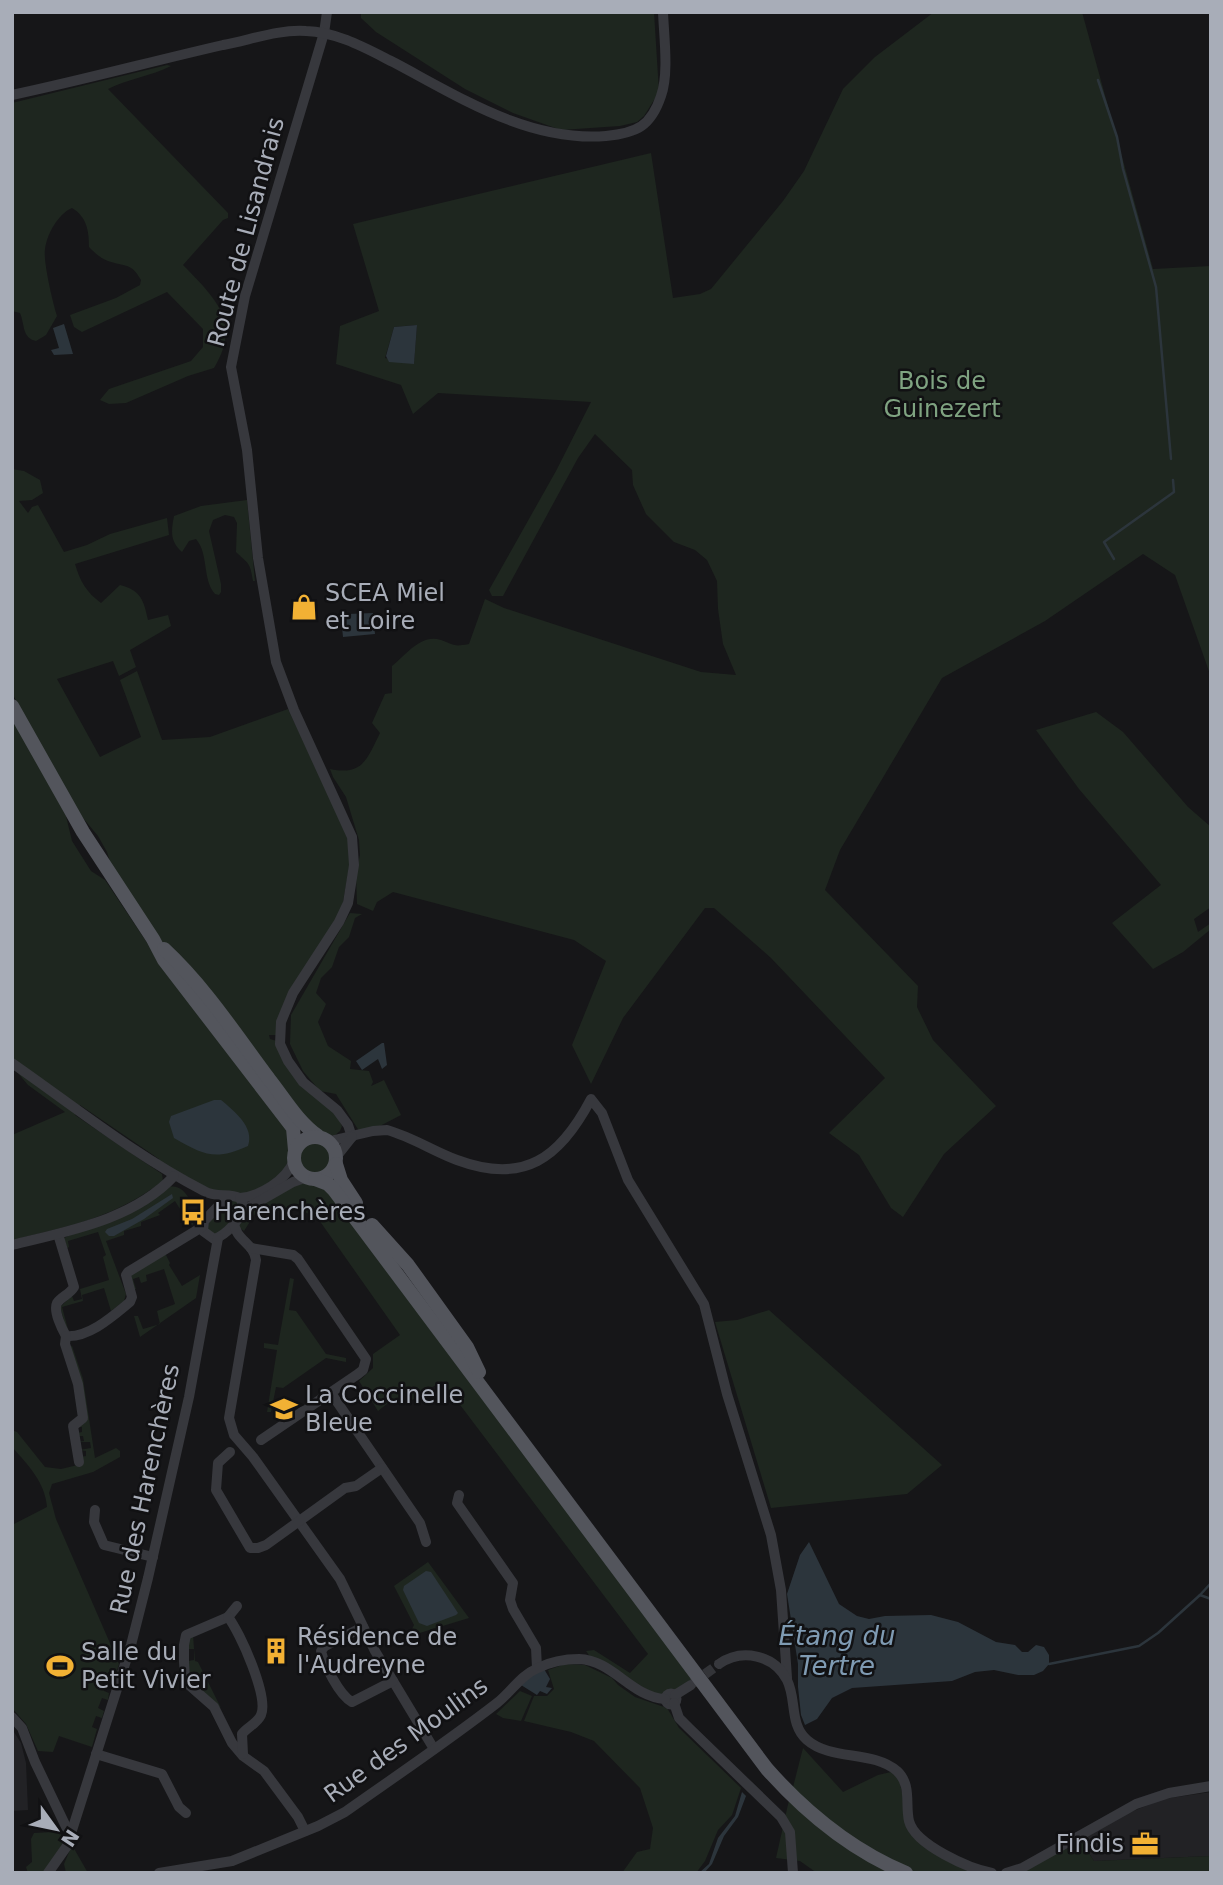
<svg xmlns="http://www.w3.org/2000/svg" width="1223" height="1885" viewBox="0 0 1223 1885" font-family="'DejaVu Sans',sans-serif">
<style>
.built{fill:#222225}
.green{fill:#1e261f;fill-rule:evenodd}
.water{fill:#2c353c}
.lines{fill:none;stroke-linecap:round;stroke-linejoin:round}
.stream{stroke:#2c353c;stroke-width:2.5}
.minor-tunnel{stroke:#333438;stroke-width:10;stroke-dasharray:10 5;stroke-linecap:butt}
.minor{stroke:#37383d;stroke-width:10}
.major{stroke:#53555c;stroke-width:14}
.labels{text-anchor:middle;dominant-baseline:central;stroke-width:5;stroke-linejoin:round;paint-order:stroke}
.street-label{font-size:24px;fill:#a8adb8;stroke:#111113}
.park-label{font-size:24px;fill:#7fa381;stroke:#111113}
.poi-label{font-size:24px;fill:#a8adb8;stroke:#111113;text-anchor:start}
.water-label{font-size:26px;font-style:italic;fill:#7f9bb3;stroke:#111113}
</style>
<rect width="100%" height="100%" fill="#161618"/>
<g class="built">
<polygon points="12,1729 21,1743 26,1763 28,1810 12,1811"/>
<polygon points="1211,1792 1211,1856 1094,1861 1079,1838 1116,1818 1163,1799"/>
</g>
<g class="green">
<polygon points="361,12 654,12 659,92 644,116 637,122 620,126 561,130 513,113 465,89 376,32 361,18"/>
<path d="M934,12H1082L1153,269L1211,266V677L1175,575L1143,554L1045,621L942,678L840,850L825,890L918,986L917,1007L933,1040L996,1106L944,1154L903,1217L891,1208L859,1155L829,1133L885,1078L771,958L714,908H705L623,1018L591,1084L572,1045L606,961L574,940L393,892L377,902L373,911L357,904L356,874L360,855L359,840L346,797L333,777L330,769C363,776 367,759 380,733L372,723L385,694L392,693V666C406,655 421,633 441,640C455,645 453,647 469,644L485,599L504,608L701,672L736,675L723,644L718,609L717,581L707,560L695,550L674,542L646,514L633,485L632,470L595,434L578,458L503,596H492L489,590L556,471L591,402L438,393L413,414L401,385L336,364L340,326L379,311L353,224L651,153L673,298L700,294L711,289L783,201L804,171L843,89L875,57ZM417,325L414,363L385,358L394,327Z"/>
<path d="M167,65L171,66C151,76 128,79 108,89L228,213V218L223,220L183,265C215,298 242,322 214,368L188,376L126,403L109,404L100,400L109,389L191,361L203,347V329L167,292L82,332L74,327L70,315L116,298L140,285L141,280C131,262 125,267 108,261C100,258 95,253 89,247C89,231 87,217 72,208C58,214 47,234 45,249C43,262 53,303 57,316L46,335L36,341C22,338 25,325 20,313L12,311V103Z"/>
<path d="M12,469L24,471L40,480L43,493L32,500L19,501L28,513L32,507L38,505L64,552L87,545L110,534L167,518L169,535L75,564C80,581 86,592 101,603L120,585C141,590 144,601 148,620L168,615L171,626L130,650L136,667L119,676L113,661L57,679L100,757L141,737L120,680L137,671L162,740L210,737L288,709L346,830L351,856L342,908L277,1035H269L270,1039L277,1041L283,1061L337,1115L342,1126L340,1131L334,1136L316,1131L159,938L114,874L107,852L98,836L73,806L12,693Z"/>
<path d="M247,500L255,581H253C250,561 248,564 236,552L237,523L234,517L225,515L213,520L209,531L221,584V592L219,595L215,594C202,579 209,554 196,539L189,541L182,552C170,541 171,532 174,516L201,506Z"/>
<polygon points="1096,712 1123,732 1188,807 1211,827 1211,907 1194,919 1198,932 1211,923 1211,929 1183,952 1153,969 1112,923 1161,885 1079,789 1036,730"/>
<path d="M12,715L66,816L72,841L91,871L105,880L156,956L287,1123L290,1151L287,1166L283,1173L253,1193L216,1194L159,1161V1159L80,1105L75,1115L162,1174L163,1181C114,1218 70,1226 12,1240V1135L65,1112L28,1085L12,1066Z"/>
<polygon points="350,913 362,914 355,918 349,937 339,947 332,967 321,978 316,993 326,1004 318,1022 328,1046 351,1061 350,1069 369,1071 373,1082 371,1086 384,1080 401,1115 380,1126 359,1131 336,1094 320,1091 303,1071 290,1044 291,1015"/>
<circle cx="315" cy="1158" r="15"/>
<path d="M307,1182L322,1184L692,1679L684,1686L658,1696L591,1658L586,1651L594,1650L630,1673L648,1654L442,1381L406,1404L392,1400L378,1411L359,1381L373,1368V1354L400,1335L319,1220C302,1207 281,1207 260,1206L244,1231L240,1228L239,1223C254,1204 284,1186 307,1182Z"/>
<path d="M169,1187C178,1185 185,1191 189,1199L186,1201L193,1224L192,1225L189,1223L175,1201L158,1213L160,1215L141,1222V1226L124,1231V1235L106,1241L126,1294L124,1301L111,1311L104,1288L82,1295L83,1301L62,1307L69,1333L67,1332L60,1307L72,1296L74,1301L82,1299L80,1289L109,1280L103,1257L106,1255L98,1232L68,1241L69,1247L67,1248L64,1238Z"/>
<polygon points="226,1200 237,1200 241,1209 220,1234 210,1234 206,1223"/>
<polygon points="165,1253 170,1263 169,1265 182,1286 200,1275 196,1298 140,1337 134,1316 138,1316 143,1329 160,1324 157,1311 175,1304 164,1269 146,1275 147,1281 141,1283 139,1277 133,1279 136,1289 132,1290 129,1276"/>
<polygon points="290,1278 294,1279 289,1310 296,1311 326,1354 346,1358 346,1362 326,1358 283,1388 276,1387 271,1412 267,1412 277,1350 264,1348 264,1343 278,1345"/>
<polygon points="769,1310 942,1465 907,1494 771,1508 715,1322 737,1320"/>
<path d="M72,1346L83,1379L95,1458L116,1448L120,1451V1457L93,1472L52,1484L49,1493L56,1519L119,1664L112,1685L107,1683L104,1691L109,1693L108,1700L102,1698L98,1708L104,1711L102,1718L96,1716L92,1727L97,1729L92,1747L59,1736L53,1752L38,1751L26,1724L12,1708V1525L47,1507C45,1482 28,1465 12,1447V1430L17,1432L45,1467L61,1469L82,1464L80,1457L86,1456V1451L79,1450L91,1448L90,1442H78L84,1441L83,1436H77V1433L82,1432V1427H76L85,1421L69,1347Z"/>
<polygon points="428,1562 469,1618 413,1635 411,1631 414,1625 394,1586"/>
<polygon points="193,1635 195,1661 198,1662 221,1708 191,1680 188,1661 194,1660 194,1649 188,1649 189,1637"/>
<polygon points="565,1664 585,1665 612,1678 618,1685 635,1697 667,1708 679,1728 741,1788 732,1815 718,1830 705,1861 696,1873 622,1873 637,1852 650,1849 653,1828 640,1788 594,1741 571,1732 524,1721 534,1696 547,1696 554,1689 548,1670"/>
<polygon points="520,1691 532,1696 521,1721 503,1718 496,1714"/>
<polygon points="803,1748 843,1792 878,1775 891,1772 899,1778 909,1829 981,1873 918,1873 900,1866 849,1838 792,1791"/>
<polygon points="789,1800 893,1873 817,1873 800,1861 776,1858"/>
<polygon points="55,1827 62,1829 66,1839 43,1873 28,1873 26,1867 32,1862 31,1839 34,1833 52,1832"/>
<polygon points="1079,1838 1094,1861 1211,1856 1211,1873 1020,1873"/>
<polygon points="72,1845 88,1873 66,1873 64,1864"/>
</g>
<g class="water">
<polygon points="64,324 73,354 54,355 51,350 59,348 53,328"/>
<polygon points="417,325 414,364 389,362 386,356 394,327"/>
<polygon points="373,613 375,634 343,637 341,617 347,617 348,614"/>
<polygon points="382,1043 384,1043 387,1065 382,1069 378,1059 362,1070 356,1061"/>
<path d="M214,1100H221C234,1111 255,1127 248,1146C215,1161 204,1155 174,1138L169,1122L171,1116Z"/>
<polygon points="172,1194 173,1198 144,1219 114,1236 109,1236 105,1232 107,1229 132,1219"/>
<polygon points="809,1542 839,1604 857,1616 869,1619 885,1616 931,1615 958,1622 996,1642 1015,1645 1022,1652 1028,1652 1036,1645 1044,1647 1049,1655 1049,1664 1043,1671 1034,1675 1018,1675 994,1670 975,1672 952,1681 852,1688 832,1698 817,1719 805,1725 801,1715 798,1687 798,1664 787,1594 800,1555"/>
<polygon points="426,1571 431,1572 458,1613 456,1615 427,1626 419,1623 403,1590 404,1586"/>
<polygon points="544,1669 550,1679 546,1687 552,1688 547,1694 540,1691 537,1695 521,1685 531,1675"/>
<polygon points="742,1792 746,1796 738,1817 724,1836 712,1864 704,1873 699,1873 709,1864 718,1838 735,1816"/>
</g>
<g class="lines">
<g class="stream">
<polyline points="1098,80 1117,137 1123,169 1156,287 1171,459"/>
<polyline points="1114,559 1104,542 1174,492 1173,480"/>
<polyline points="1200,1595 1211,1583"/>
<polyline points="1049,1664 1139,1646 1158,1633 1200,1595 1211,1599"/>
</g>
<polyline class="minor-tunnel" points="693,1683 719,1664"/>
<g class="minor">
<polyline points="327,12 324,33 245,296 231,367 247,450 258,558 276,662 294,710 352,837 354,865 348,903 339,922 293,993 281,1022 280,1044 288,1061 303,1082 337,1110 348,1125 352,1137"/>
<path d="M12,95C83,80 153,61 223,45C250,40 279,29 306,31C338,32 367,49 395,63C461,98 529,142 606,136C637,133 651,126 661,96C669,74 664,37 663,12"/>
<path d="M12,1063C75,1107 136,1156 204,1191C216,1198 228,1193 240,1198L244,1207C240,1219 227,1235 214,1239L203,1231L204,1221L228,1196"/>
<path d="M330,1141L373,1131L387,1130C412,1137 433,1151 457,1160C524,1185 560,1158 591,1099L602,1113L628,1180L704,1304L727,1394L771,1535L781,1590L787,1678"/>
<polyline points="337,1156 352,1137"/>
<path d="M240,1198C261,1196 285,1181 294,1161"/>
<polyline points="244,1210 293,1182 307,1177"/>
<path d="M234,1222C235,1240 254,1243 256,1260L229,1418L234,1435L253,1457L340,1579L375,1651L434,1749"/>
<path d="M58,1234L74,1287C70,1294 61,1297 57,1303C53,1311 62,1329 66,1336C89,1338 113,1316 130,1302L132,1297L126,1275L128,1272L202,1227"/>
<path d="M12,1245C68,1231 133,1220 174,1176"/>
<polyline points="251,1248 293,1255 298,1259 366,1359 363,1370 358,1374 261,1440"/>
<polyline points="66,1336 65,1344 78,1384 83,1418 73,1426 79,1462"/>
<polyline points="331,1393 420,1523 426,1542"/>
<polyline points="230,1452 218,1463 216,1490 250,1548 258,1548 266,1545 345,1488 356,1486 382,1468"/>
<polyline points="459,1495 457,1503 513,1583 510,1600 513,1609 536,1648 537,1668"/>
<polyline points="95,1510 94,1522 104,1545 153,1557"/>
<polyline points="237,1606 228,1617 186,1635 184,1645 184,1662 185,1676 189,1685 214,1707 232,1743 243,1756 264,1771 298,1817 305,1831"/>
<path d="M228,1617C240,1632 269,1697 261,1715C257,1724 247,1727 242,1734L243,1754"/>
<path d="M363,1627L325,1646L321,1651C324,1664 339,1695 352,1702L393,1681"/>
<path d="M719,1664C742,1648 774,1655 787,1680C797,1700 789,1724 807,1740C831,1761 873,1750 897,1771C912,1785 905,1804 909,1821C915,1845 970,1869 992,1873"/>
<circle cx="671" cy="1699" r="5.5"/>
<polyline points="675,1695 691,1685"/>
<polyline points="674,1703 679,1718 689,1728 781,1817 790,1832 793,1873"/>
<polyline points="12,1717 22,1728 35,1762 70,1835"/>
<polyline points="96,1754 162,1774 179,1807 186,1813"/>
<polyline points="48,1873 67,1846 131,1645 148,1578 189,1397 218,1238"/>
<path d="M159,1873L232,1861L318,1826L345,1812C396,1776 448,1741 497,1703C511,1692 521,1675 538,1668C550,1662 566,1659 579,1659C613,1660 631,1697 665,1699"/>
<polyline points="1006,1873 1022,1868 1136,1804 1169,1793 1211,1786"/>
</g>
<g class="major">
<polyline points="12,706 83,832 153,939 164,960 293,1128 295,1150"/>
<path d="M164,949C205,987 236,1035 269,1079C285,1099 297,1121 318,1136"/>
<circle cx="315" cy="1158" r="21"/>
<polyline points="336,1164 341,1180 356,1203"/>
<path d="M315,1179L328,1184L334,1190L767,1769C807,1814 851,1850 906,1873"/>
<polyline points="372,1225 408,1265 467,1347 479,1372"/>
</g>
</g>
<defs>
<g id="shop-bare" transform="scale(2.1)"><path d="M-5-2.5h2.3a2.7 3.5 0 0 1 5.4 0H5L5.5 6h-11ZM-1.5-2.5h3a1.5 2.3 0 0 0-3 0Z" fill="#f2b134" stroke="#111113" stroke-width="2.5" paint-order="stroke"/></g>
<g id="bus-bare" transform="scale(2.1)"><path d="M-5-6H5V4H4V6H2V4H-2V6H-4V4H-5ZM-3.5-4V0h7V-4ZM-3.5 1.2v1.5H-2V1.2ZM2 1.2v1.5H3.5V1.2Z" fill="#f2b134" stroke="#111113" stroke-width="2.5" paint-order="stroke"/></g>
<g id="school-bare" transform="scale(2.1)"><path d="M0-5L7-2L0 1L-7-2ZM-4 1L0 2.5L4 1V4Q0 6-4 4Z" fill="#f2b134" stroke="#111113" stroke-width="2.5" paint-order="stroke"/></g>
<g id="building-bare" transform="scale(2.1)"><path d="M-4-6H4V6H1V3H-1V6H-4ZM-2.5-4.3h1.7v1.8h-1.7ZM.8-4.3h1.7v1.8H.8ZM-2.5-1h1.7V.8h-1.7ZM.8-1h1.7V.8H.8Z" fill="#f2b134" stroke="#111113" stroke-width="2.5" paint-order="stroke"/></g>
<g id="stadium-bare" transform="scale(2.1)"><path d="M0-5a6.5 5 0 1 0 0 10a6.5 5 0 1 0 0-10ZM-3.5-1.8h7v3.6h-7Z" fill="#f2b134" stroke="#111113" stroke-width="2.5" paint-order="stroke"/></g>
<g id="office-bare" transform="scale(2.1)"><path d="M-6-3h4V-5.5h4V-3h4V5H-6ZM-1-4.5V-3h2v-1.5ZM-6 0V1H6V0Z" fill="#f2b134" stroke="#111113" stroke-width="2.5" paint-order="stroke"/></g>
</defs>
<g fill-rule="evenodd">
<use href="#shop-bare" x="304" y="607"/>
<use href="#bus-bare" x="193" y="1212"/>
<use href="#school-bare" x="284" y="1409"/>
<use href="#building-bare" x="276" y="1651"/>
<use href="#stadium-bare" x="60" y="1666"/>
<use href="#office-bare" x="1145" y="1844"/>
</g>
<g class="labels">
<g class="street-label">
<text transform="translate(246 232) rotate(-75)">Route de Lisandrais</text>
<text transform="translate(145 1489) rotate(-78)">Rue des Harenchères</text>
<text transform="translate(406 1740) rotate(-36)">Rue des Moulins</text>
</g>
<g class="park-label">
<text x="942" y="381">Bois de<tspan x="942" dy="28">Guinezert</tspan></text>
</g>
<g class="poi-label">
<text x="325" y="593">SCEA Miel<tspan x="325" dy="28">et Loire</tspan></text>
<text x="214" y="1212">Harenchères</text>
<text x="305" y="1395">La Coccinelle<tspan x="305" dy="28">Bleue</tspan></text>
<text x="297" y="1637">Résidence de<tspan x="297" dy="28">l'Audreyne</tspan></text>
<text x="81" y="1652">Salle du<tspan x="81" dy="28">Petit Vivier</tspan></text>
<text x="1124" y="1844" text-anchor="end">Findis</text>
</g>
<g class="water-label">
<text x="837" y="1636">Étang du<tspan x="837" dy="30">Tertre</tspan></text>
</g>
</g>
<rect width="1223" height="1885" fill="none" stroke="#a8adb8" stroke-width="28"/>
<g transform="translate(56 1829) rotate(123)" stroke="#111113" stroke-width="5" paint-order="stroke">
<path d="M0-5L12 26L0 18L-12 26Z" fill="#a8adb8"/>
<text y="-10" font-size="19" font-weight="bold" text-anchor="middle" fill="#a8adb8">N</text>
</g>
</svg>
